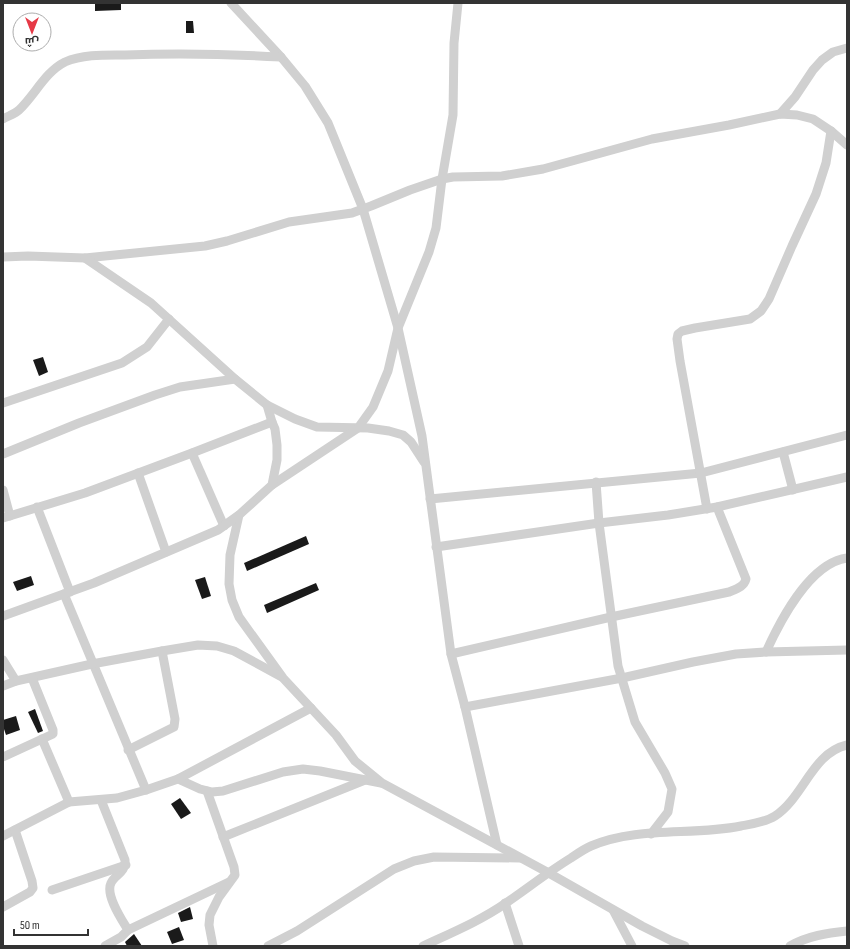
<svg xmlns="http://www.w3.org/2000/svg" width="850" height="949" viewBox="0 0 850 949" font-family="'Sofia Sans Condensed',Cairo,sans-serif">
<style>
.building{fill:#1a1a1a}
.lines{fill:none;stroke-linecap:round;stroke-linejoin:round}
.minor{stroke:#d0d0d0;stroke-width:9}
</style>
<rect width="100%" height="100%" fill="#fff"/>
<g class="building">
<polygon points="95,3 121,3 121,10 95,11"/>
<polygon points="186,21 193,21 194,33 186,33"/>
<polygon points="43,357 48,372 39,376 33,360"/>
<polygon points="306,536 309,544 247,571 244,563"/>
<polygon points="31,576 34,585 17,591 13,582"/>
<polygon points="205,577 211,596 202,599 195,580"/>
<polygon points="316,583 319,590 267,613 264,605"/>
<polygon points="35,709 43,731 38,733 28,712"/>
<polygon points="16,716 20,730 6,735 3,726 3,720"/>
<polygon points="180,798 191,813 181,819 171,804"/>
<polygon points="190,907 193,919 181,922 178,913"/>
<polygon points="179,927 184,940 172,944 167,932"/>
<polygon points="134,934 142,946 127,946 125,942"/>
</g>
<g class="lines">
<g class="minor">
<polyline points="231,3 281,57 305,86 328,123 363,209 398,328 422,436 451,654 465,707 497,845"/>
<polyline points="780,114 795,97 813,70 822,60 833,52 847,48"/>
<path d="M3,119C8,116 15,114 19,110C35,95 45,72 65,62C83,54 106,55 125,55C177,53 229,54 281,57"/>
<polyline points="3,257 28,256 85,258 205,246 227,241 289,222 352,213 371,206 410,190 442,179 453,177 502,176 543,169 652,139 729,125 780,114 797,115 813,119 831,131 847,145"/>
<polyline points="85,258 151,303 235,379 267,405 295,419 317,427 368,428 389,431 403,435 411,442 424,462"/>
<polyline points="3,403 122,363 147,347 169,319"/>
<polyline points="783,452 793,490"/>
<polyline points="192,453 224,526"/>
<polyline points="3,454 79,423 155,395 180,387 235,379"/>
<polyline points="138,473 166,552"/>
<polyline points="596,482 599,523 618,666 635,722 665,773 672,789 668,812 651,834"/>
<polyline points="272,485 358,428 373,407 388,371 398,328 429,252 436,228 442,179 453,115 454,43 458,3"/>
<polyline points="3,490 10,516"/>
<polyline points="430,499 701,473 847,435"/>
<polyline points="37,507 70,592"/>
<polyline points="707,509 680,361 677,339 678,334 682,331 695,328 750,319 761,311 769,299 792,246 816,194 826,163 831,131"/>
<polyline points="239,515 230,555 229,584 232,600 239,617 283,678 336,735 355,761 382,783 547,872 642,926 672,941 685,946"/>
<polyline points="3,518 85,493 192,453 272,422"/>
<polyline points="436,547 599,523 668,515 717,507 847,477"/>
<polyline points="64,594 146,790"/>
<polyline points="3,616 94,583 218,530 239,515 272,485 277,460 277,445 275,429 272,422 267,405"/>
<path d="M766,652C780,621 810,563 847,558"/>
<path d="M451,654L611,617L729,592C736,589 744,587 746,579L717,507"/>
<polyline points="3,660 16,681"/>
<polyline points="3,686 16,681 92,664 162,651 198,645 217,646 234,651 280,676"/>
<polyline points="465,707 622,678 693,662 736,654 766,652 847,650"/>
<polyline points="42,739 69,802"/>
<polyline points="128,750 174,727 175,719 162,651"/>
<polyline points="3,757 53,734 53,730 32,678"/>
<polyline points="178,779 200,789 212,792 223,791 283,772 303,769 320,771 381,783"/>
<polyline points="207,791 234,867 235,875 219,897 210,915 209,925 213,946"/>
<path d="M101,800L125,860C126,873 115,874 111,883C105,895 122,920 128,930L121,937L105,946"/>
<polyline points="3,836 69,802 117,798 146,790 178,779 311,708"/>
<polyline points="223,837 365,780"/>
<polyline points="52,890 126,865"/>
<polyline points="505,903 519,946"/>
<polyline points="3,907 30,892 33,888 32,881 15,830"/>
<polyline points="613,910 632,946"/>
<polyline points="128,930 229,882"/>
<polyline points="268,946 297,931 394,869 414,861 434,857 519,858"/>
<path d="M423,946C451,933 480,921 506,903C528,888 548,872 571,858C577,854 584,849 591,846C638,826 692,836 741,826C752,824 766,822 775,816C804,797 812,753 847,745"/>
<path d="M790,946C808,936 827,933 847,931"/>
</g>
</g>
<rect width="850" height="949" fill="none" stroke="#333333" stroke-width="8"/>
<g transform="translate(32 32) rotate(180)"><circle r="19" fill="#ffffff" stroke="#adadad"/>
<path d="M0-3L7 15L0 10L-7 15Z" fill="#e63946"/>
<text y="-6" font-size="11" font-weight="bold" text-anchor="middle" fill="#333333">ش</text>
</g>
<path d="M14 929v6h74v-6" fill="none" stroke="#333333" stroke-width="2"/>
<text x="20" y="929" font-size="12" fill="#333333" stroke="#ffffff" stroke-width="3" paint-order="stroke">50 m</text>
</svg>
